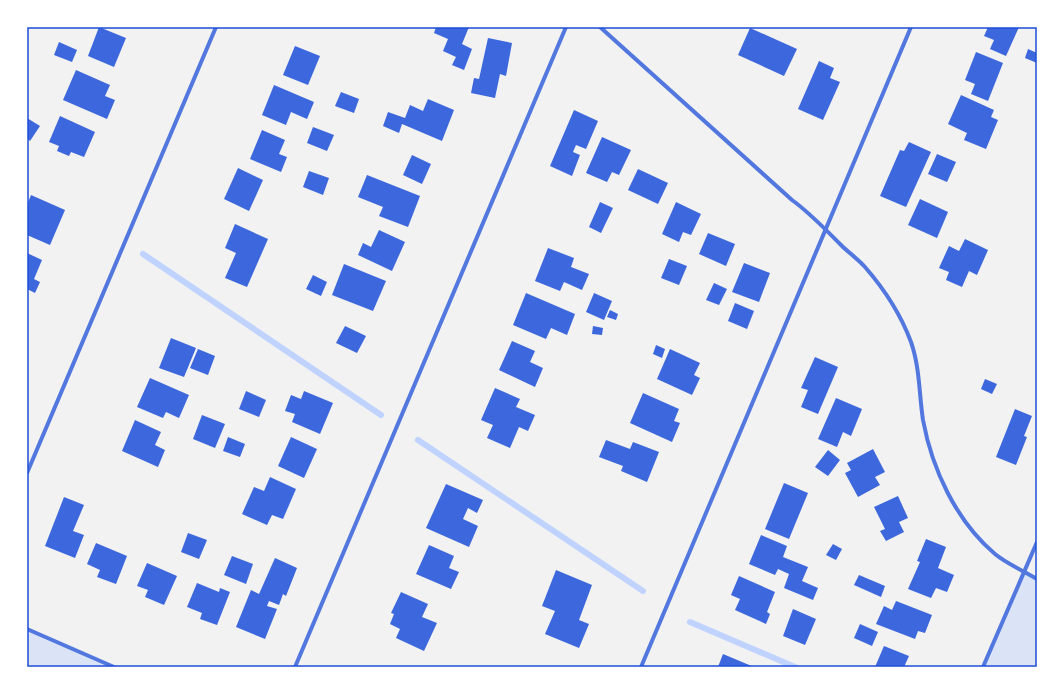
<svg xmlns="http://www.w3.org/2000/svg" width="1064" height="694" viewBox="0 0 1064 694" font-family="'Space Grotesk',sans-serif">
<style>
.green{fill:#dbe4f7}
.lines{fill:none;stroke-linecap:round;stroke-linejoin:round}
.stream{stroke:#bfd3fe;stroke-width:6}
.building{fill:#3d67dc}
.minor{stroke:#5277de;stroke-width:4}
.neatline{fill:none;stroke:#1d4ed8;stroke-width:1.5}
</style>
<rect width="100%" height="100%" fill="#f2f2f2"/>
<g class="green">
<polygon points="1024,571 1037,579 1037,667 983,667"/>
<polygon points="27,629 114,667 27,667"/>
</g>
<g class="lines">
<g class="stream">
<polyline points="143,254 381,415"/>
<polyline points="418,440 643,591"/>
<polyline points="690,622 795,667"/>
</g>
</g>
<g class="building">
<polygon points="99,27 126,38 114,67 88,56"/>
<polygon points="436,27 469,27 462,44 472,49 464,70 452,65 456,57 443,51 448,39 434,33"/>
<polygon points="988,27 1019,27 1006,56 990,49 994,40 984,36"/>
<polygon points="750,28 797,49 784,76 738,55"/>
<polygon points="488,38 512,43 506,76 500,74 495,98 471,93 474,78 479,79"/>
<polygon points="59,42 77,50 72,62 54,55"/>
<polygon points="295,46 320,56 308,85 283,75"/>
<polygon points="1028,49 1037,53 1037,63 1025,58"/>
<polygon points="976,52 1003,63 988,101 971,94 975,84 965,80"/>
<polygon points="819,61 834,68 830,78 840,82 823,120 798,109"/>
<polygon points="76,70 110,85 105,96 115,100 107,119 63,100"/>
<polygon points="274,85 314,102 307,119 291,112 286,125 262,115"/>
<polygon points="341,92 359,99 354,113 335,106"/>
<polygon points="961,95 994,110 991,117 998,120 986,149 964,140 967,133 948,124"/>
<polygon points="428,99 454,110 442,141 402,124 399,133 383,126 388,112 405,118 410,105 423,111"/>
<polygon points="574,110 598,121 586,149 576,145 573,152 580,155 572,176 550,166"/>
<polygon points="60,116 95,132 84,157 71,152 69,156 57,151 59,146 49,142"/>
<polygon points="27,118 40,126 30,141 27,138"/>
<polygon points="313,127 334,135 327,151 307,143"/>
<polygon points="262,130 285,140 279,154 287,157 281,172 250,159"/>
<polygon points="602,137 631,150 619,175 612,172 607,182 586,173"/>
<polygon points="909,142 931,152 906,207 880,196 900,150 904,151"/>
<polygon points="937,154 956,162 947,182 928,174"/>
<polygon points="412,155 431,164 422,184 403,175"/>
<polygon points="238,168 263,180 249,211 224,199"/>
<polygon points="638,169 668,183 658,204 628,190"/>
<polygon points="309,171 329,178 323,195 303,187"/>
<polygon points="367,175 420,196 408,227 379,216 383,207 358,197"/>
<polygon points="31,195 65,210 50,245 27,235 27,205"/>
<polygon points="920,199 948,212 937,238 908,225"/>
<polygon points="600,202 613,208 601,233 589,227"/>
<polygon points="676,202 701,214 691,235 683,232 679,242 662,234"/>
<polygon points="235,224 268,239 247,287 225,278 236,253 225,248"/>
<polygon points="379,230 405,242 392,271 358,255 363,243 371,247"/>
<polygon points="708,233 735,244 726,266 699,254"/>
<polygon points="965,239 988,250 977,275 969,271 962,287 946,280 949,272 939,268 949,246 959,251"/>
<polygon points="548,248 574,258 571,267 589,274 582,290 564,282 560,291 535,281"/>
<polygon points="27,253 42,260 34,279 40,282 35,293 27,289"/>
<polygon points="669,259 687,266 679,285 661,278"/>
<polygon points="744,263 770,273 759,302 732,292"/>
<polygon points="344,264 386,281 373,311 332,295"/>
<polygon points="313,275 327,282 321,296 306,289"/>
<polygon points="714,283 727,289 719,305 706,300"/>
<polygon points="526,293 575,314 567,335 551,328 546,339 513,325"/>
<polygon points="594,293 612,301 604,320 586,312"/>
<polygon points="735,303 754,311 747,329 728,321"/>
<polygon points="610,310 618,314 616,320 607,317"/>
<polygon points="345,326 366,336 357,353 336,343"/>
<polygon points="593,326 603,328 602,335 592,334"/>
<polygon points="171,338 196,348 184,377 159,368"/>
<polygon points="512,341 535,351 530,362 543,368 535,387 499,370"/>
<polygon points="656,345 665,349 662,358 653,354"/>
<polygon points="198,349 215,356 208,375 190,368"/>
<polygon points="670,349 700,363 694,375 700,378 692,395 657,379"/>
<polygon points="815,357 838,367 818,414 801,407 808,390 801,388"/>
<polygon points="150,378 189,395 179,418 166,412 163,418 137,407"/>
<polygon points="985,379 997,384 992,394 981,389"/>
<polygon points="495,388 520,399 516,407 535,415 528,431 519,427 510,448 487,438 493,425 481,420"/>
<polygon points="246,391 266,400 259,417 239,409"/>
<polygon points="304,391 333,403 320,434 292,422 295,414 285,411 291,395 301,399"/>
<polygon points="643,393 679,409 674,421 680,423 672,442 630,423"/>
<polygon points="836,398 862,409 851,436 843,432 837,447 818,439"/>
<polygon points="1015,409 1032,416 1024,436 1027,437 1016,465 996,457"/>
<polygon points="202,415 225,424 215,448 193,439"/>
<polygon points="135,420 161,432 155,445 165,450 158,467 122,451"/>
<polygon points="228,437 245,444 240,457 223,451"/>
<polygon points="291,437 317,449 304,478 278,466"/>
<polygon points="606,440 630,449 633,442 659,452 647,482 621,471 623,466 599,457"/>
<polygon points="873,449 885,472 875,477 880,485 858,497 845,473 851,470 847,463"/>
<polygon points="828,450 840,460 828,476 815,467"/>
<polygon points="270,477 296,489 283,519 272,515 267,525 242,514 254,487 264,491"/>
<polygon points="784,483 808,493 789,539 765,529"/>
<polygon points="446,484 483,500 477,513 468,508 463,519 478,526 469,547 426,528"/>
<polygon points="898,496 908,518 899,522 904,532 886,541 880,531 885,529 874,507"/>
<polygon points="64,497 84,505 73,531 84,535 75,558 45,546"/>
<polygon points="188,533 207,540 199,559 181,552"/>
<polygon points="761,535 787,546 783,557 808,567 802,581 818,588 813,600 784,588 789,574 778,569 775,575 749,564"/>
<polygon points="926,539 946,547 938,568 954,575 947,592 936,588 931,598 908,589 920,562 917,561"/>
<polygon points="96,543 127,556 116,584 97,577 100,570 87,564"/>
<polygon points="833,544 842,549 836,560 826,555"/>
<polygon points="429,545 454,556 449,568 459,572 451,589 416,574"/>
<polygon points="232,556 253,564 246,584 224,575"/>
<polygon points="275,558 297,568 286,596 283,594 279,605 269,601 267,606 277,609 265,639 236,627 251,590 259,594"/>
<polygon points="147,563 177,576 164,605 145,597 148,590 137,586"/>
<polygon points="556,570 592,585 579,620 589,624 579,648 545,634 555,611 542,606"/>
<polygon points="859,575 885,586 881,597 854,585"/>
<polygon points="739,576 775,592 767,612 770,614 766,624 735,610 740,599 731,595"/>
<polygon points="197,583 219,592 220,588 230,592 217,625 200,619 202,613 187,607"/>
<polygon points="401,592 428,604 422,617 437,623 424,651 396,638 400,629 390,624 394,614 391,613"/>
<polygon points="896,601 932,615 925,633 918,631 915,639 876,624 884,606 892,610"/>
<polygon points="793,609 816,619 805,645 783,636"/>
<polygon points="860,624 878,632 872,646 854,638"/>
<polygon points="884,646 909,656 904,667 875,667"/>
<polygon points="723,654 754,667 718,667"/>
</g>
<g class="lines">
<g class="minor">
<path d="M600,27L792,200C810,213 825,229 841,245C849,253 858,259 865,267C885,290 901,315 911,342C920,368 919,394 923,420C932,469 956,521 995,554C1007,564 1024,571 1037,579"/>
<polyline points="27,473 216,27"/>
<polyline points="27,629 114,667"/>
<polyline points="295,667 566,27"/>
<polyline points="641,667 911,27"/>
<polyline points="983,667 1037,542"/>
</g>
</g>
<rect width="1064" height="694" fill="none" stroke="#ffffff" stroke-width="56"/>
<rect x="28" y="28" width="1008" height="638" class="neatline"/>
</svg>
